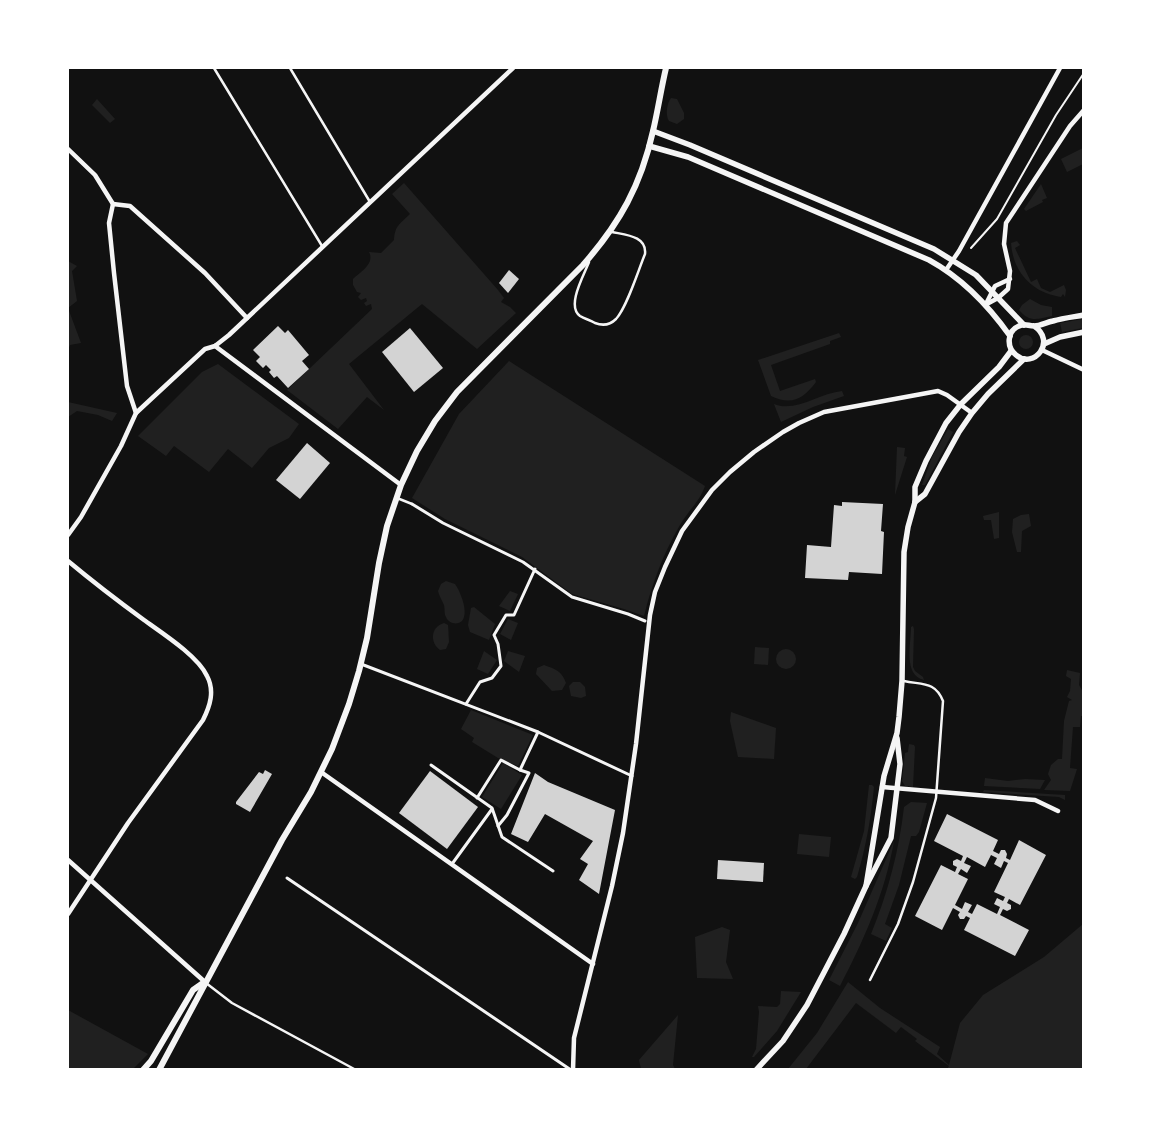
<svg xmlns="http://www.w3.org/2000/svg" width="1151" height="1137" viewBox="0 0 1151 1137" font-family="'Open Sans',sans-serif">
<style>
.green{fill:#202020}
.building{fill:#d3d3d3;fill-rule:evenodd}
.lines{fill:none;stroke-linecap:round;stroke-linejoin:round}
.path{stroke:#f5f5f5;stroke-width:2}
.service{stroke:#f5f5f5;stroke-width:2.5}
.pedestrian{stroke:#f5f5f5;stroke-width:3}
.minor{stroke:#f5f5f5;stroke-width:4.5}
.tertiary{stroke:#f5f5f5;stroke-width:5.5}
.secondary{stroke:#f5f5f5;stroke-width:6}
</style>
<rect width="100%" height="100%" fill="#111"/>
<g class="green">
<path d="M671,98L677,99L684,113V119L677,124L669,121C665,115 667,103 671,98Z"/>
<polygon points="97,99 115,119 110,123 92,105"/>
<polygon points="1083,148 1083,164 1067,172 1061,159"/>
<path d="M404,183L498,290L504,298L501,302L510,307L516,313L477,349L422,304L349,364L384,410L367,397L338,429L287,390L372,309L371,304L366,306L364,303L367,301L366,298L361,300L358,297L361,293L357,292L353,285V279C361,271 375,264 369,252L381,253L394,240C395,225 400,224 410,214L392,194Z"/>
<polygon points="1041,184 1047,198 1042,200 1043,202 1026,211 1024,209"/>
<path d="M1017,241L1020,245L1015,248L1031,282L1037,279L1041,288L1050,292L1064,285L1066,290L1065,297L1063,294L1061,297C1032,293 1013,272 1011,243Z"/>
<polygon points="68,261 77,266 72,271 77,301 68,308 81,343 70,345 68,350"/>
<path d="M1030,299L1041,305L1052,307V316C1037,319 1030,323 1019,310L1022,305Z"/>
<polygon points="1083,319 1083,328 1062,332 1060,323"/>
<path d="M839,333L841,337L830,341V344L771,365L780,391L815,379L816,382C803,399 792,406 771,396L758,360Z"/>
<circle cx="1026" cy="342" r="7"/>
<path d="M509,361L705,486C700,501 688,511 680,525C663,554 652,584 644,616L624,609L572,594L522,557L445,519L412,498L459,414Z"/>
<polygon points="218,364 299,424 289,438 269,448 252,468 228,449 209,472 174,446 166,456 138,436 202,372"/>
<path d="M842,391L844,396L813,407L781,422L774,404C795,413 820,393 842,391Z"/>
<polygon points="68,402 117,413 112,421 98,415 77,411 68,417"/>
<polygon points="948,429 953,432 925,485 922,485 932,457"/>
<polygon points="897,447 905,448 904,456 907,457 895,495"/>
<polygon points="999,512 999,538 994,539 991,520 984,520 983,516"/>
<polygon points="1029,514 1031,526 1022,531 1021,552 1017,552 1012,532 1013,519 1021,515"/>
<path d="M446,581L455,584C460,591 467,608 464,617C462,626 449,625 446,617C444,614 445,609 444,605C442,600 439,596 438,591L441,584Z"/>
<polygon points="510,591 518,594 510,611 499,606"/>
<polygon points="474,607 495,624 489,640 470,632 468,625 471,608"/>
<polygon points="508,619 518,623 511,640 500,634"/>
<path d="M444,623L448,625L449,642L446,649L440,650C430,643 430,627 444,623Z"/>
<path d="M913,626L914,629L913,667L915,671L923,677L924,680C903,675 911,644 911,627Z"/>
<polygon points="755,647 769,648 768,665 754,664"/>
<circle cx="786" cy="659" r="10"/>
<polygon points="484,651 497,660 488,674 477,669"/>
<polygon points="508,651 525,656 519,672 504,661"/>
<path d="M544,665C555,669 562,671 566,683L562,690L552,691L536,674L537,668Z"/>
<polygon points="1067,670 1080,673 1079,685 1083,692 1082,716 1081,716 1080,727 1073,727 1070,768 1077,769 1070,791 1044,790 1051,780 1048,774 1051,765 1058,759 1062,759 1064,721 1069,701 1072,700 1067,697 1070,691 1071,679 1066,676"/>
<polygon points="573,682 580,682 585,687 586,696 581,698 571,696 569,686"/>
<polygon points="471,710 533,735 518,766 498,758 472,742 474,738 461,729"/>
<polygon points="731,712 776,728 774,759 738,757 730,721"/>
<polygon points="909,744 914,745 915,747 913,787 905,786 902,781 905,753 908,752"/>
<polygon points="503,763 522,775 501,809 482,797"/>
<polygon points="985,778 1008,781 1025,779 1045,780 1040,789 984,786"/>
<path d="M869,785H872L874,787C871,818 866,847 857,877L855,879L851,877L864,831Z"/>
<polygon points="984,790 1065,795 1065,800 1059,797 983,792"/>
<path d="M911,802L927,803L919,832L916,836H911L899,885L885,924L892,928L886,941L871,934C888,892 899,851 904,807Z"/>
<polygon points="799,834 831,837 829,857 797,854"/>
<path d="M894,841C885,893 864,940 840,986L829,980L858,923Z"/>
<polygon points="1083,924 1083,1069 947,1069 949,1066 915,1041 917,1039 901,1027 896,1033 856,1003 806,1069 788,1069 817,1033 848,982 880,1008 940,1047 937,1054 949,1065 960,1023 983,995 1044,957"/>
<polygon points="722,927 730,930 726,962 733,979 697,978 695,937"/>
<polygon points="781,991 801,992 777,1031 754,1057 752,1057 756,1049 759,1012 758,1006 777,1007 780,1004"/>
<polygon points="68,1010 148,1054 133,1069 68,1069"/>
<polygon points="678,1015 673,1065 675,1069 641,1069 639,1060"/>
</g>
<g class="building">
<polygon points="509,270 519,279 508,293 499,283"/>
<polygon points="278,326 285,333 288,330 309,355 302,361 309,369 288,388 277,376 274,378 269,372 271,370 266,365 263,368 256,361 260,357 253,350"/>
<polygon points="410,328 443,368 414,392 382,352"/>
<polygon points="307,443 330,463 300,499 276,480"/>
<polygon points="842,502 883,504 881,531 884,532 882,574 849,572 848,580 805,578 807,545 831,547 834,505 842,506"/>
<polygon points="265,770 272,774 250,812 236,804 236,802 259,772 263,774"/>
<polygon points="430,771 478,807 447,849 399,813"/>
<polygon points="535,773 548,782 615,810 599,894 579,880 588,864 580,859 593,841 545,814 528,842 511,834"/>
<path d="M947,814L998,840L993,851L999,854L1001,850H1005L1007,854L1006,858L1010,860L1019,840L1046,855L1020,905L1009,899L1007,903L1011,905V909L1007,911L1003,909L1000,915L1029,930L1015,956L964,930L970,918L966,916L964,919H960L958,915L960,912L953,908L942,930L915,916L941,865L955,872L957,867L953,865V861L957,859L961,861L963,856L934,841ZM991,855L997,858L994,864L1001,868L1004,861L1008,863L994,892L1005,897L1003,901L997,898L994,904L1000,907L997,914L977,904L972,914L968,912L972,905L965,902L962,909L955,905L968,879L958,874L961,869L967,873L971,866L964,863L967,857L985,867Z"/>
<polygon points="718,860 764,863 763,882 717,879"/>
</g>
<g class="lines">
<polyline class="path" points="971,248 997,219 1056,115 1084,73"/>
<g class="service">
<polyline points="214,68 322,246"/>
<polyline points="290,68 370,202"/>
<path d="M589,262C584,275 566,306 580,316C585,319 590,320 595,323C603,326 610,325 616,319C627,307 638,271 645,254C647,236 626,235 612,232"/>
<polyline points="397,498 412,504"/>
<path d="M870,980L898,924L913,882L936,798L943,701C935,681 922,685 904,681"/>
<polyline points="206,983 232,1003 356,1070"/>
</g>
<g class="pedestrian">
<polyline points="412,504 443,523 523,562 572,597 628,614 645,621"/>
<polyline points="361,664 538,732 632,776"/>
<polyline points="466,704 480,682 492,678 501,666 498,644 494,635 506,615 514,615 535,569"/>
<polyline points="431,765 492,808 502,837 553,871"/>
<polyline points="477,798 501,760 520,770 538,732"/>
<polyline points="498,826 507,815 529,773 520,770"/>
<polyline points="452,864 492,809"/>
<polyline points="287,878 571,1070"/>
</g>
<g class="minor">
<polyline points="68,149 95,175 113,204 109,223 114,273 127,386 136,413"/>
<polyline points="113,204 130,206 205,273 247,318"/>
<polyline points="946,270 959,251 1060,68"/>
<polyline points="986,304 995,286 1010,279"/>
<polyline points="985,305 998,298 1008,289 1010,271 1004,244 1006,223 1070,126 1084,110"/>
<polyline points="215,346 401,485"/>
<polyline points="1042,350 1084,370"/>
<polyline points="68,535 81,517 121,446 136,413 205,349 215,346 229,335 513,68"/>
<path d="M68,561C92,581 118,601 144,620C162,633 198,656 207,676C215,691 210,706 203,720L128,823L68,914"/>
<polyline points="321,772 593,964"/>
<polyline points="882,787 1035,800 1058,811"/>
<polyline points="68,860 205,982"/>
<polyline points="573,1070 574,1038 612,886 623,833 636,744 650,615 655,592 665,567 682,531 712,490 730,472 754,452 783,432 799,423 824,412 938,391 947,395 972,413"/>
</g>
<g class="tertiary">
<polyline points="653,131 690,145 934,249 976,275 1024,325"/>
<path d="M649,146L688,157L929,260C962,278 988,305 1010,336"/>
<path d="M1034,326C1057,341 1034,370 1016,355C1006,347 1007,331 1019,326C1025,323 1028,326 1034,326C1040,326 1047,322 1053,321C1063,318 1073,317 1084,315"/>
<polyline points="1044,344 1060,337 1084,332"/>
<polyline points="915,502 925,494 959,432 972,413 988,394 1024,359"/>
<polyline points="866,886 884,776 897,733 899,717 902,681 904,552 908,527 915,502 915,487 926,461 946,423 961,404 999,367 1011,351"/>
<polyline points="756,1070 783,1041 807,1005 844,934 866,886 891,838 900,764 897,738"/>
</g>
<g class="secondary">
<polyline points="143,1070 151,1061 193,990 203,983"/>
<path d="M159,1070L282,840L311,792L332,749L349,704L359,671L367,638L379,563L387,526L401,485L417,451L435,421L457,392L583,265C620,223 641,185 653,131C658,110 661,89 666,68"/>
</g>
</g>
<rect width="1151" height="1137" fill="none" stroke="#ffffff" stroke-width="138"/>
</svg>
